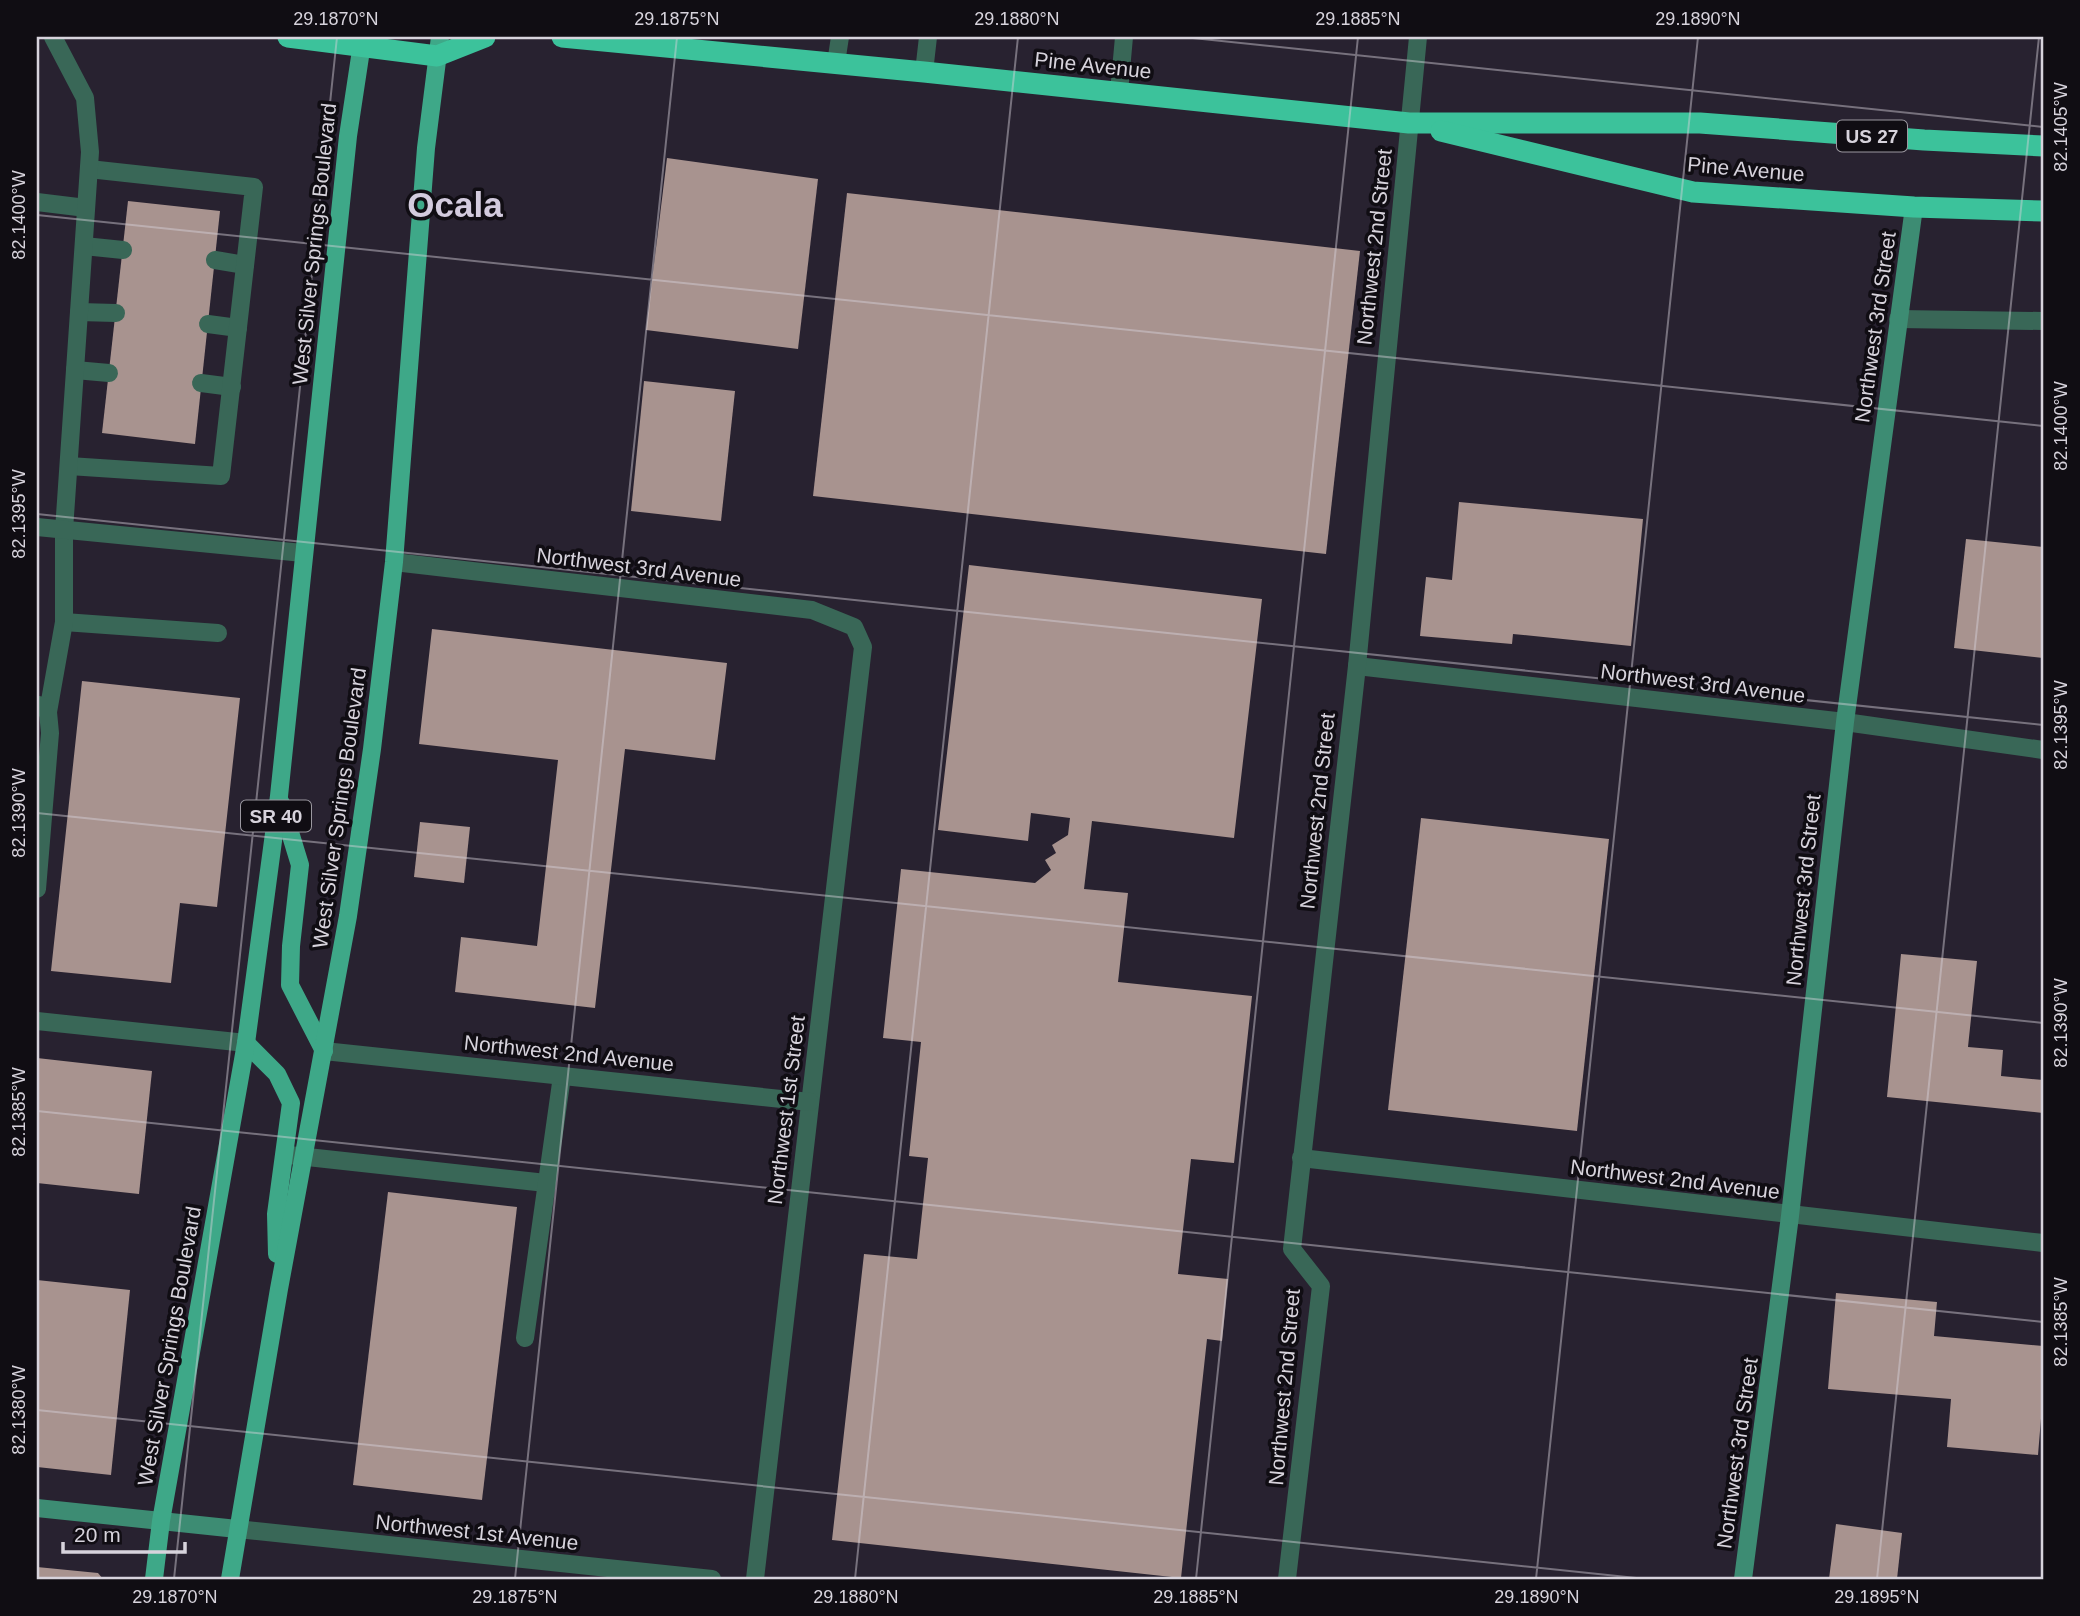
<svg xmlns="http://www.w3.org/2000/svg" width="2080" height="1616" viewBox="0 0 2080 1616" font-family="Helvetica,sans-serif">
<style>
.building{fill:#a8938f}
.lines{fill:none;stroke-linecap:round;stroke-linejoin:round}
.lane{stroke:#396757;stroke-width:18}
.street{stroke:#396757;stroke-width:18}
.secondary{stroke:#3d8c73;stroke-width:18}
.primary{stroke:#3ea888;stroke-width:18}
.highway{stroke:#3cc29b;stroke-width:21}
.ticks{fill:none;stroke:#d7d3dc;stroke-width:2;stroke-opacity:0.45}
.labels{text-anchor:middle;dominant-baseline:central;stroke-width:7;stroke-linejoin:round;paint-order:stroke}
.shield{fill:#100d13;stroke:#9b98a0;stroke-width:2}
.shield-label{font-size:19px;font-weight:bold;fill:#d7d3dc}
.street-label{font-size:21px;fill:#d7d3dc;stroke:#100d13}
.town-label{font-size:35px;font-weight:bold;fill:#d3cbde;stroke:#100d13}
.neatline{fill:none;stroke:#d7d3dc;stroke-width:2.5}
.ticks-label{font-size:18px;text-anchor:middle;fill:#d7d3dc}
</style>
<rect width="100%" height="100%" fill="#282230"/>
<g class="building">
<polygon points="667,158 818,179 798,349 646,330"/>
<polygon points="847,193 1360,251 1326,554 813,496"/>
<polygon points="128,201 220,211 195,444 102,433"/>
<polygon points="644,381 735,391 721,521 631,511"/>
<polygon points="1459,502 1643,519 1631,646 1513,634 1512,644 1420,636 1426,577 1452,580"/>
<polygon points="1966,539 2043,547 2043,658 1954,648"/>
<polygon points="969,565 1262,599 1234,838 1092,821 1084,889 1128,893 1118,982 1252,996 1234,1163 1191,1159 1178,1274 1228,1279 1222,1341 1207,1339 1181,1578 832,1540 864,1254 917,1259 928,1158 909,1156 921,1042 883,1038 901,869 1035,883 1051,870 1045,860 1056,853 1052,845 1068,835 1070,818 1031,813 1028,841 938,830"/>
<polygon points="432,629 727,663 715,760 625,749 595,1008 455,992 461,937 537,946 558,760 419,744"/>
<polygon points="82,681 240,698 217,907 180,903 171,983 51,971"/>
<polygon points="1421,818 1609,839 1577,1131 1388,1110"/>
<polygon points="420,822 470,827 464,883 414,877"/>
<polygon points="1901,954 1977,961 1968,1047 2003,1050 2001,1076 2043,1080 2043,1113 1887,1097"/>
<polygon points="37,1058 152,1071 139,1194 37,1183"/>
<polygon points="388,1192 517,1207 482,1500 353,1485"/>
<polygon points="37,1280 130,1290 111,1475 37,1467"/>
<polygon points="1836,1293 1937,1302 1934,1336 2043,1346 2043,1394 2038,1455 1947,1447 1951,1399 1828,1389"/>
<polygon points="1836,1524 1902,1533 1897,1579 1829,1579"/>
<polygon points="37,1567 98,1573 103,1579 37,1579"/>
</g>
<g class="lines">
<g class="lane">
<polyline points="836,63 840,37"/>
<polyline points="1119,92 1124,37"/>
<polyline points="37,202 86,208"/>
<polyline points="84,246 123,250"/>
<polyline points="215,260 245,265"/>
<polyline points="79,312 116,313"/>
<polyline points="208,324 238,328"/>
<polyline points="75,370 109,373"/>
<polyline points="201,383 232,387"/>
<polyline points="69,466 221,476 254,187 89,169"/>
<polyline points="64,622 218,633"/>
<polyline points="48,712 64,622 64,530 90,152 85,98 53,37"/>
<polyline points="37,889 50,733 48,712 39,705"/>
<polyline points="289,1155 546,1183"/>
<polyline points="525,1338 562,1076"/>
</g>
<g class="street">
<polyline points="924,72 928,37"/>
<polyline points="1898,319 2043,321"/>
<polyline points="37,527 303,553"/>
<polyline points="394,562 812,610 854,627 863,647 755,1579"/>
<polyline points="1357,666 1845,722 2043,750"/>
<polyline points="37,1021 246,1043"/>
<polyline points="324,1051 810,1102"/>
<polyline points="1301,1158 2043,1243"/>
<polyline points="237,1529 712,1579"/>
<polyline points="1287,1579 1321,1286 1292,1249 1357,666 1418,37"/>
</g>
<g class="secondary">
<polyline points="37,1508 237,1529"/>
<polyline points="1743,1579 1790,1216 1845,722 1914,207"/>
</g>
<g class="primary">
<polyline points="281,803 300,865 291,946 290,985 324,1051"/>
<polyline points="246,1043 277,1074 291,1103 276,1214 277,1254"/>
<polyline points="154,1579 161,1521 246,1043 279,796 348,136 363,37"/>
<polyline points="230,1579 279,1289 348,916 372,749 394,562 426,148 440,37"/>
</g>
<g class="highway">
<polyline points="288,37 437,56 485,37"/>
<polyline points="562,37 924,72 1409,123 1700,123 1924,140 2043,146"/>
<polyline points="1441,131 1693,192 1914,207 2043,211"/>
</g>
</g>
<path class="ticks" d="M1183,37L2043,127M37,215L2043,426M37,514L2043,725M37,813L2043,1023M37,1111L2043,1322M37,1410L1646,1579M174,1579L337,37M515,1579L677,37M855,1579L1018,37M1196,1579L1358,37M1536,1579L1698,37M1877,1579L2039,37"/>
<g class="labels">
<g class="shield">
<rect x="1837" y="120.5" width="70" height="31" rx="5"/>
<rect x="241" y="800.5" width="70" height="31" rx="5"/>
</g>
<g class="shield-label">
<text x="1872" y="136">US 27</text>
<text x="276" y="816">SR 40</text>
</g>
<g class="street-label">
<text transform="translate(1093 65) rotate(6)">Pine Avenue</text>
<text transform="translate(1746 169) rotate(5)">Pine Avenue</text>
<text transform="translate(314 244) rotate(-84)">West Silver Springs Boulevard</text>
<text transform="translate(1374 247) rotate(-84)">Northwest 2nd Street</text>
<text transform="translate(1875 327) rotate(-82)">Northwest 3rd Street</text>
<text transform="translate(639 567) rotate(7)">Northwest 3rd Avenue</text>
<text transform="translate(1703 683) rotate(7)">Northwest 3rd Avenue</text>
<text transform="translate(339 808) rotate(-82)">West Silver Springs Boulevard</text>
<text transform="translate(1317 811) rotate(-84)">Northwest 2nd Street</text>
<text transform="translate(1803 890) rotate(-84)">Northwest 3rd Street</text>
<text transform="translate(569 1053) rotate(6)">Northwest 2nd Avenue</text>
<text transform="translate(786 1110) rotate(-83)">Northwest 1st Street</text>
<text transform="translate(1675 1179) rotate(7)">Northwest 2nd Avenue</text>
<text transform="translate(169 1346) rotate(-80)">West Silver Springs Boulevard</text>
<text transform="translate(1284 1387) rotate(-85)">Northwest 2nd Street</text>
<text transform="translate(1737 1453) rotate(-82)">Northwest 3rd Street</text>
<text transform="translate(477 1532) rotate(6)">Northwest 1st Avenue</text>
</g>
<g class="town-label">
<text x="455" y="204">Ocala</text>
</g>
</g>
<rect width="2080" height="1616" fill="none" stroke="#100d13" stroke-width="77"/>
<path d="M63 1542v10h122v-10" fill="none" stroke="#d7d3dc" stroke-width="3.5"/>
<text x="74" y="1542" font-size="21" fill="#d7d3dc" stroke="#100d13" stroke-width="5" paint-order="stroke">20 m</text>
<rect x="38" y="38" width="2004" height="1540" class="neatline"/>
<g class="ticks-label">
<text x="336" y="25">29.1870°N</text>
<text x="677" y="25">29.1875°N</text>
<text x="1017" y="25">29.1880°N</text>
<text x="1358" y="25">29.1885°N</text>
<text x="1698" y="25">29.1890°N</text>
<text transform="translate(2061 127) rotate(-90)" y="6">82.1405°W</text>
<text transform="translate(19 215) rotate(-90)" y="6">82.1400°W</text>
<text transform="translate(2061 426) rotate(-90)" y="6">82.1400°W</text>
<text transform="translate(19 514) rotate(-90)" y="6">82.1395°W</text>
<text transform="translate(2061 725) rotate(-90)" y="6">82.1395°W</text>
<text transform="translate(19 813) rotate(-90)" y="6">82.1390°W</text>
<text transform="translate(2061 1023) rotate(-90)" y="6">82.1390°W</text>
<text transform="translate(19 1112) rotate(-90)" y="6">82.1385°W</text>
<text transform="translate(2061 1322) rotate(-90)" y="6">82.1385°W</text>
<text transform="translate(19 1410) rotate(-90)" y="6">82.1380°W</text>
<text x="175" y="1603">29.1870°N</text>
<text x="515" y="1603">29.1875°N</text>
<text x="856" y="1603">29.1880°N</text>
<text x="1196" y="1603">29.1885°N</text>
<text x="1537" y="1603">29.1890°N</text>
<text x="1877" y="1603">29.1895°N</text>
</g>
</svg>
